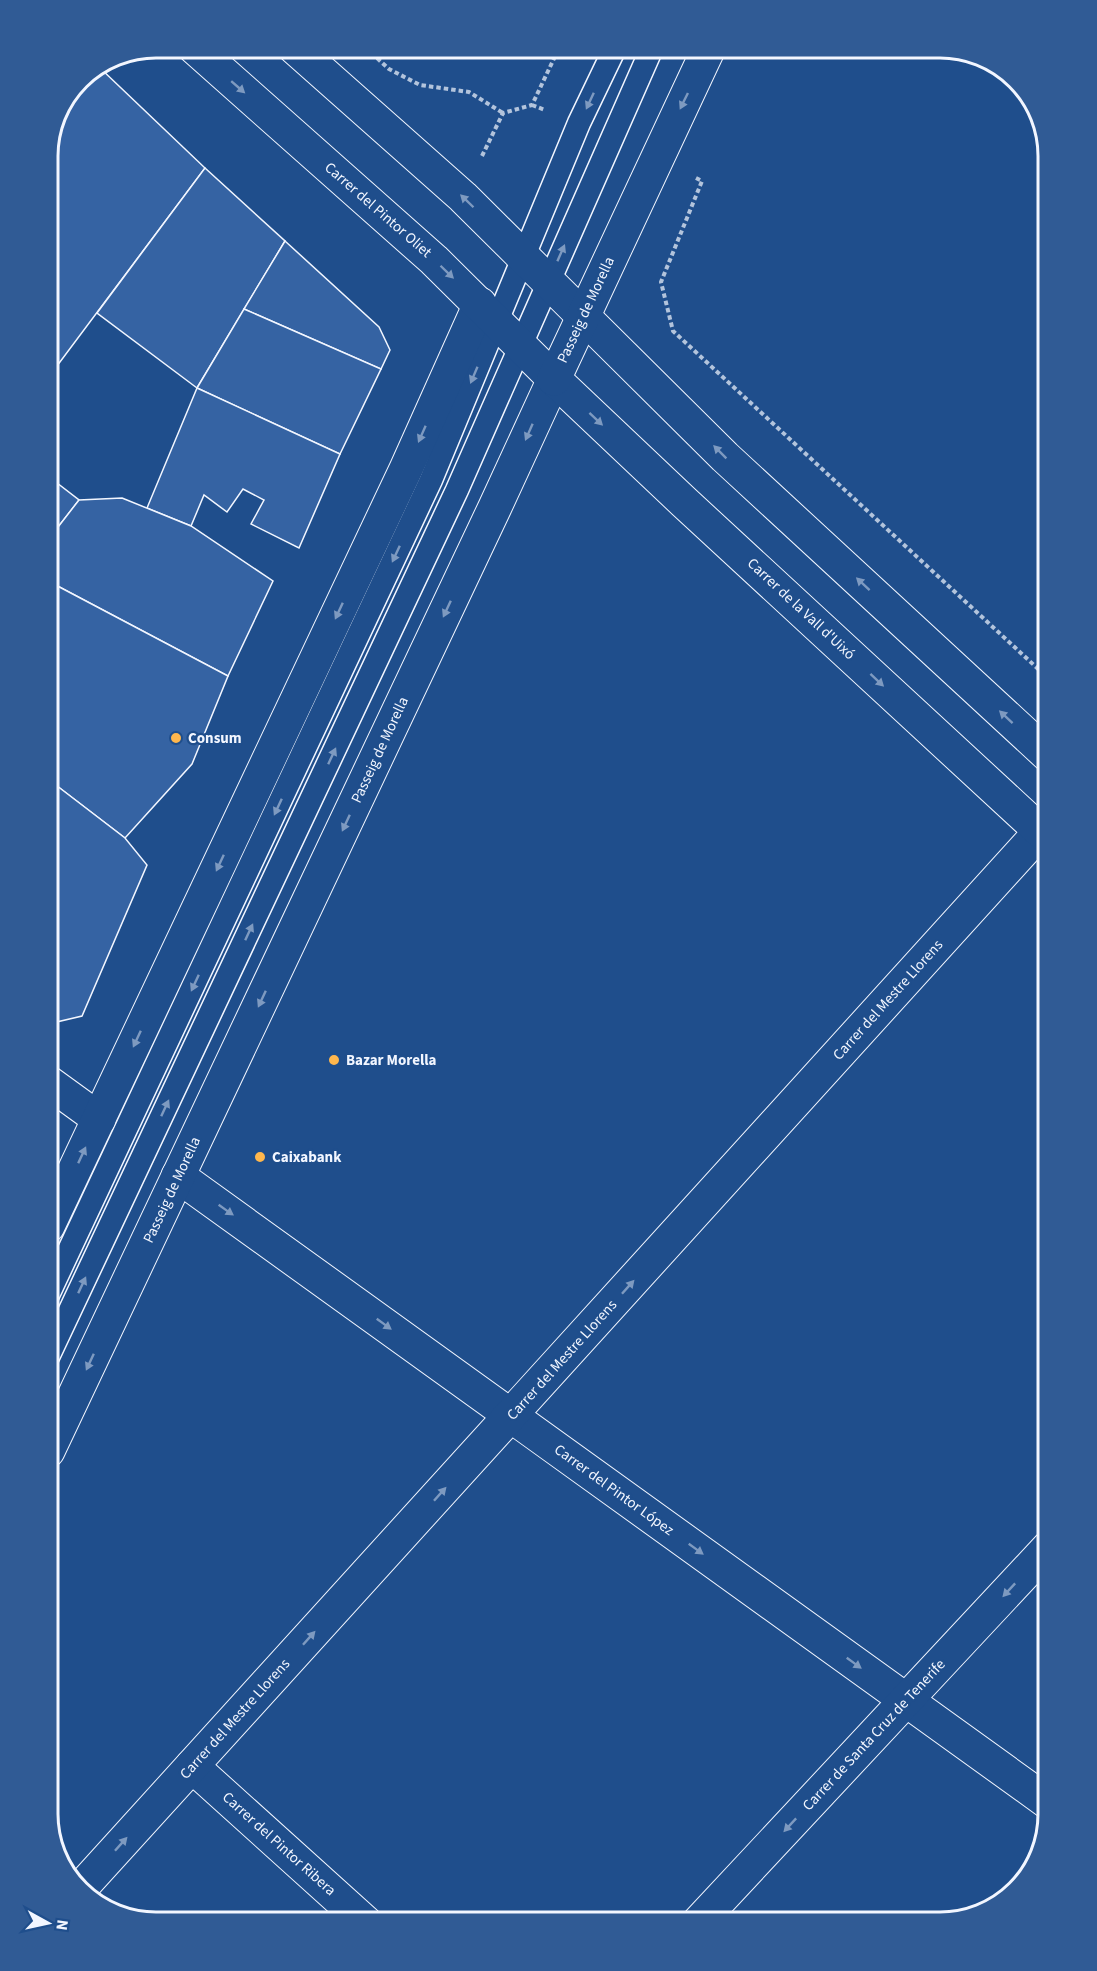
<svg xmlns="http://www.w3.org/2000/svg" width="1097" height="1971" viewBox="0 0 1097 1971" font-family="'Source Sans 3',sans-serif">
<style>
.building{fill:#3563a3;stroke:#f2f6ff;stroke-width:1.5}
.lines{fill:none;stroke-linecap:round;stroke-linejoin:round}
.service-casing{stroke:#f2f6ff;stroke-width:25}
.minor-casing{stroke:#f2f6ff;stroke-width:35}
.tertiary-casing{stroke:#f2f6ff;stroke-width:35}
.secondary-casing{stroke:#f2f6ff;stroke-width:35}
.path{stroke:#b3c4dc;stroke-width:4;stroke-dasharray:4.5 3;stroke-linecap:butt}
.service{stroke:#1f4e8c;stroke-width:22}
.minor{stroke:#1f4e8c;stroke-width:33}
.tertiary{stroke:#1f4e8c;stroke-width:33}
.secondary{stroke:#1f4e8c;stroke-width:33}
.oneway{fill:#7e9ac0}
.poi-dot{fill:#ffb74d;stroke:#1f4e8c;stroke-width:2}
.labels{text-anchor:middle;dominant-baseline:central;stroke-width:4.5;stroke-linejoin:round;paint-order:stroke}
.street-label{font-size:15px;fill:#f2f6ff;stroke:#1f4e8c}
.poi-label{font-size:15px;font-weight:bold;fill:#f2f6ff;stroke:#1f4e8c;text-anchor:start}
.rim{fill:none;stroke:#f2f6ff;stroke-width:3}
</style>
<rect width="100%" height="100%" fill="#1f4e8c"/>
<g class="building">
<polygon points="99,67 205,168 48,378 48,150 80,80"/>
<polygon points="205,168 285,241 197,388 97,313"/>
<polygon points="285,241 379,327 390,350 381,369 244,309"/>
<polygon points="244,309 381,369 340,454 197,388"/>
<polygon points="197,388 340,454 299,548 251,524 264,500 243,489 227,512 204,495 191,526 147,508"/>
<polygon points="48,476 79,500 48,540"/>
<polygon points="122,498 191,526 273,581 228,676 48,581 48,540 79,500"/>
<polygon points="48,581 228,676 192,764 125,838 48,779"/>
<polygon points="48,779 125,838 147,865 82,1016 48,1024"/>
</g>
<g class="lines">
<g class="service-casing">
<g id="service">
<polyline points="48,1295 431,480 579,123 615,48"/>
<polyline points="48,1357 457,490 652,48"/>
</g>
</g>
<g class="minor-casing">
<g id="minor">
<polyline points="48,1082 99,1119"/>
<polyline points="178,1176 1049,1803"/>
<polyline points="48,1226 406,469 480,304"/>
<polyline points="192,1766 366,1923"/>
<polyline points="82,1887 1041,831"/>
<polyline points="698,1923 1049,1547"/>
</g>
</g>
<g class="tertiary-casing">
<polyline id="tertiary" points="48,1451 495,507 554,379"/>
</g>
<g class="secondary-casing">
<g id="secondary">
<polyline points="195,48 434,260 554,379 684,502 1049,839"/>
<polyline points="295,48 463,197 725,457 1049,756"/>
<polyline points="554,379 709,48"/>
</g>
</g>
<g class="path">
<polyline points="366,48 389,69 420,85 469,92 503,113"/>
<polyline points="532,105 545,110"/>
<polyline points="482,156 503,113 532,105 559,48"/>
<polyline points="696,178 702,181 661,282 673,331 1049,679"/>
</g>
<use href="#service" class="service"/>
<use href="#minor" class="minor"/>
<use href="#tertiary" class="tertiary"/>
<use href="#secondary" class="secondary"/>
</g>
<defs><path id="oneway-solid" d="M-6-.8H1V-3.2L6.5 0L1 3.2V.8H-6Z" transform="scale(1.5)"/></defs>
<g class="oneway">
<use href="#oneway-solid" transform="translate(238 87) rotate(41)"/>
<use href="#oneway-solid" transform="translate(590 101) rotate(115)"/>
<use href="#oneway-solid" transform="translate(684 101) rotate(116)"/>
<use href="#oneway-solid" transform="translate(467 201) rotate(-136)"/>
<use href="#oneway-solid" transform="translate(561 253) rotate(-66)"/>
<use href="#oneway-solid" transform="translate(447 272) rotate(44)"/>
<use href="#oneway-solid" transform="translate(474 375) rotate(113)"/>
<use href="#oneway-solid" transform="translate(596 419) rotate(43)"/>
<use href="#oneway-solid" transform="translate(529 432) rotate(114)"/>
<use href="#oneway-solid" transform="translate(422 434) rotate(114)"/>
<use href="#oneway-solid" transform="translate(720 452) rotate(-135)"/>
<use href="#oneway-solid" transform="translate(396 554) rotate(115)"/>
<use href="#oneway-solid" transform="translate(863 584) rotate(-137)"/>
<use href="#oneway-solid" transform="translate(447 609) rotate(115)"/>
<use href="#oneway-solid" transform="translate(339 611) rotate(115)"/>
<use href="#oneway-solid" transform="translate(877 680) rotate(43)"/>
<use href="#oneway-solid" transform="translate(1006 717) rotate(-137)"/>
<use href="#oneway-solid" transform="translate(332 756) rotate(-65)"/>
<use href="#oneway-solid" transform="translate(278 807) rotate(115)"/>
<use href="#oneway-solid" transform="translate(346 823) rotate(115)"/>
<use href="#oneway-solid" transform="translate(220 863) rotate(115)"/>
<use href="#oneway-solid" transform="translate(249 932) rotate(-65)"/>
<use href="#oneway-solid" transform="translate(195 983) rotate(115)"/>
<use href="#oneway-solid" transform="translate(262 999) rotate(115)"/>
<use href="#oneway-solid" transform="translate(137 1039) rotate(115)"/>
<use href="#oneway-solid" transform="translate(165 1108) rotate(-65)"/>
<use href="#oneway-solid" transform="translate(82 1155) rotate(-65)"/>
<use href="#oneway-solid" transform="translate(226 1210) rotate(35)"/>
<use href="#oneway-solid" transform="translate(82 1285) rotate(-65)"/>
<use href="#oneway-solid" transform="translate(628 1287) rotate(-48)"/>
<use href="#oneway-solid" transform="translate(384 1324) rotate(36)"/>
<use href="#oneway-solid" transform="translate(90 1362) rotate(115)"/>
<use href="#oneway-solid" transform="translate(440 1494) rotate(-48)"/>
<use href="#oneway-solid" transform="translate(696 1549) rotate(36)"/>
<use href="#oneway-solid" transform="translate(1009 1590) rotate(133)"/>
<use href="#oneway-solid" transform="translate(309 1638) rotate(-48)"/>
<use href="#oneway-solid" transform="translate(854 1663) rotate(36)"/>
<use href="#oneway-solid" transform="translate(790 1825) rotate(133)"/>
<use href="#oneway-solid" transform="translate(121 1844) rotate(-48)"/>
</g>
<g class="poi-dot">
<circle cx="176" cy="738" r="6"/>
<circle cx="334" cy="1060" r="6"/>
<circle cx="260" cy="1157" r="6"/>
</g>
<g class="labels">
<g class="street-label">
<text transform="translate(378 210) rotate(41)">Carrer del Pintor Oliet</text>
<text transform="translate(586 310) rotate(-65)">Passeig de Morella</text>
<text transform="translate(801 609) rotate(43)">Carrer de la Vall d'Uixó</text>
<text transform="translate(380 750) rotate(-65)">Passeig de Morella</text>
<text transform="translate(888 1000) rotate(-48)">Carrer del Mestre Llorens</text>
<text transform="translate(172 1190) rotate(-65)">Passeig de Morella</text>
<text transform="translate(562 1360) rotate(-48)">Carrer del Mestre Llorens</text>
<text transform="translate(614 1490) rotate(36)">Carrer del Pintor López</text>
<text transform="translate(235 1719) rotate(-48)">Carrer del Mestre Llorens</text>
<text transform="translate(874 1735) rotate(-47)">Carrer de Santa Cruz de Tenerife</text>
<text transform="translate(279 1844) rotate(42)">Carrer del Pintor Ribera</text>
</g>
<g class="poi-label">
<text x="188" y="738">Consum</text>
<text x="346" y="1060">Bazar Morella</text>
<text x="272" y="1157">Caixabank</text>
</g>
</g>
<path d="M0 0H1097V1971H0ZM156 58H940A98 98 0 0 1 1038 156V1814A98 98 0 0 1 940 1912H156A98 98 0 0 1 58 1814V156A98 98 0 0 1 156 58Z" fill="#305b95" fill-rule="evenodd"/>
<path class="rim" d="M156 58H940A98 98 0 0 1 1038 156V1814A98 98 0 0 1 940 1912H156A98 98 0 0 1 58 1814V156A98 98 0 0 1 156 58Z"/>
<g transform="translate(48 1923) rotate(98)" stroke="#1f4e8c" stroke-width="4.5" paint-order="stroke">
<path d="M0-4.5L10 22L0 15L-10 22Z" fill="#f2f6ff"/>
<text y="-9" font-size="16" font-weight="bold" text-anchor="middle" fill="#f2f6ff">N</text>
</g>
</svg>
